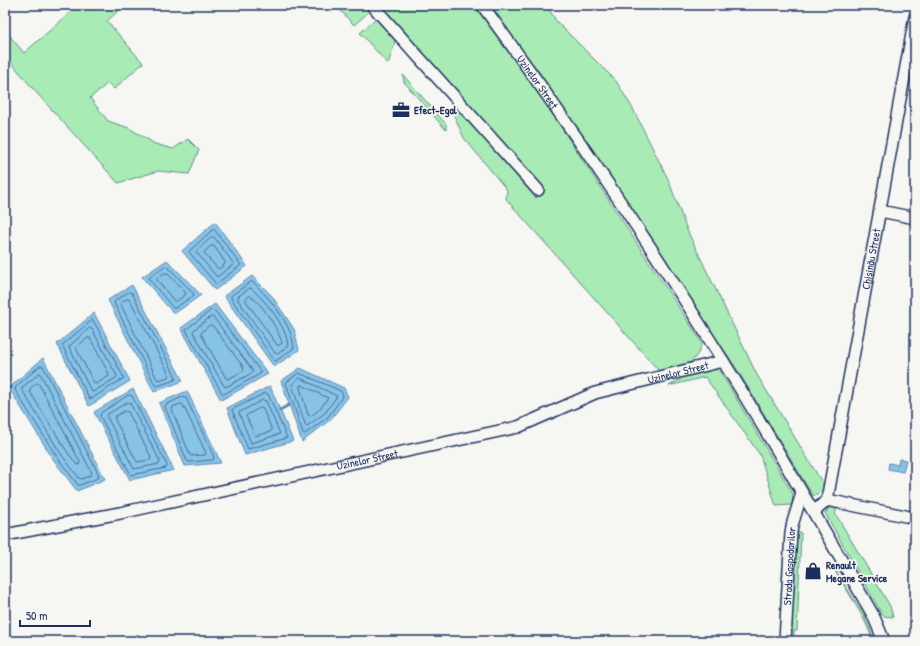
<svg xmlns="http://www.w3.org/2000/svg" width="920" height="646" viewBox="0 0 920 646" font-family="'Patrick Hand',sans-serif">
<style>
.green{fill:#a8ebb5;stroke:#628d8a}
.water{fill:#87c3e7;stroke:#5c88b0}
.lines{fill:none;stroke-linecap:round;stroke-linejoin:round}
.shore{stroke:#466a95;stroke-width:1}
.stream{stroke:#5c88b0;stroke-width:3}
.minor-casing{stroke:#1b2f5e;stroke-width:14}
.minor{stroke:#f6f6f2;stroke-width:11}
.labels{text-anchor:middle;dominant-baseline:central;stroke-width:3.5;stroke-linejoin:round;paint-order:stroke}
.street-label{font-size:11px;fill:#1b2f5e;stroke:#f6f6f2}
.poi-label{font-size:11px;font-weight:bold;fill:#1b2f5e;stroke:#f6f6f2;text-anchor:start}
</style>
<rect width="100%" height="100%" fill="#f6f6f2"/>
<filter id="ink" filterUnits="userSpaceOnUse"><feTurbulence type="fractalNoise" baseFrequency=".025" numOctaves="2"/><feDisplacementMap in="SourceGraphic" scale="8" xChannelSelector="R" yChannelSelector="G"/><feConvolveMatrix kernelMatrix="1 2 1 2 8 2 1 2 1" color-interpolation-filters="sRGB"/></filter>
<g filter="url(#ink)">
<g class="green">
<polygon points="79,5 125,5 107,21 143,63 114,89 108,83 90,98 108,121 129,128 155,144 173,149 188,139 199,150 189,174 158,171 118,183 34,90 5,55 5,30 24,53"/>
<polygon points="335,5 365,5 370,11 354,25"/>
<path d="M381,5H475L493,28L548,107L702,343C695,367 681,368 659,371L506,199L507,190L464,138L452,111L458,109L536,198L545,190Z"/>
<polygon points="489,5 546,5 557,22 616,81 633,109 668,179 687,230 757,375 826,489 813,496 738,371 542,76"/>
<polygon points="376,18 395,39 394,46 388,64 360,33"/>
<polygon points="403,75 446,124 446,130 404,82"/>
<polygon points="715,367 718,369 723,376 793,494 792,505 776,506 760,455 705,377 669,386 684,377"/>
<polygon points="830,507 837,510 835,513 890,606 893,617 883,616 825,513"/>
<polygon points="795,532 801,533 797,631 794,631 794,641 790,641"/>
<path d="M832,566H833L864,615L875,641H873C864,614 846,590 832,566Z"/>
</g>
<g class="water">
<polygon points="215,222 247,266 215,290 182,251"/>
<polygon points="167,260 201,295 174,314 142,277"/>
<polygon points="252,276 272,296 294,329 299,350 274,367 224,296"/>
<polygon points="132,285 183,381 154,392 108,300"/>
<polygon points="215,304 268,374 221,400 181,328"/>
<polygon points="94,313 130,381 89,406 57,344"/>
<polygon points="43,358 105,479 77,491 53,459 9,388"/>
<polygon points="300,368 344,388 348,397 331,419 302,442 281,381"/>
<polygon points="270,386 293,441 245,455 227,408"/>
<polygon points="133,389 174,470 130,480 94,412"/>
<polygon points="187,391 221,463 185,466 159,403"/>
<polygon points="899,459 906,460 903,472 888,469 889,463 898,465"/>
</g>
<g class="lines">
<g class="shore">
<polygon points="214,229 241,265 216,284 189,252"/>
<polygon points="212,237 214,237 234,264 217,277 196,252"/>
<polygon points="211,246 214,246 225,262 225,264 219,269 217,268 204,253"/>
<polygon points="165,266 168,267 194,294 193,296 175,308 173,308 149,279 150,277"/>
<polygon points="165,273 167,273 186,293 185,295 177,301 174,301 157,280 157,278"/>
<path d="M251,282H253C270,299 292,324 294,348L276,361L274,360L231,298V296Z"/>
<path d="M250,288L252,289C267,303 286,325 288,346L278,354L275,353L238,300V297Z"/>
<polygon points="129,292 132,293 176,377 175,380 157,386 155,385 114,303 115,301"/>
<path d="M250,296C261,301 279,331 282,343L279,345H277L246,301V299Z"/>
<polygon points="127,299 130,300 169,374 168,377 159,380 157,379 121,305 121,303"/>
<polygon points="212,310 215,311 261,372 260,374 224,394 222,393 186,330"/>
<polygon points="211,317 214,318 253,371 252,373 226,387 224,386 193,332 194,330"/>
<polygon points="93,320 124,378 91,399 89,398 62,345 91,321"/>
<polygon points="210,325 213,326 244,368 243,371 228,379 226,378 201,334 202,332"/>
<polygon points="90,328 92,329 117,376 116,378 93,392 91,391 69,347"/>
<polygon points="88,338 90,338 109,374 109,376 96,384 94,383 76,348"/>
<polygon points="40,366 43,366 99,475 98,478 80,485 78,485 57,457 15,390 16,387"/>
<polygon points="40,373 92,473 91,475 82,479 79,478 61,454 22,390 22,388"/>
<polygon points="299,373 341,391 343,396 328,417 305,434 303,433 286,383"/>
<polygon points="300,378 337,396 325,413 307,426 305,424 292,385"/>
<polygon points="37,383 39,384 80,462 79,465 76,464 66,450 30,392 30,389"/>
<polygon points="302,385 328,398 320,409 311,416 308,415 300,388 300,386"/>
<polygon points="266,393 268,394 287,438 248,449 232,410"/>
<polygon points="129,395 132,396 167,465 166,468 131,475 100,416 101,413"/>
<polygon points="183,397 186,398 214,457 213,460 189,462 187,461 165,407 166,405"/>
<polygon points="263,400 266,401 280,434 251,443 239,413"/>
<polygon points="128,402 130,403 160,461 159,464 134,469 107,417 107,415"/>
<polygon points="181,404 183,405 206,453 205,455 192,456 190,455 172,410 173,407"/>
<polygon points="260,408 263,409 272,430 270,432 255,436 246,416"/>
<polygon points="125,411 128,412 151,457 150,460 137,462 115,420 115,417"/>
</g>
<polyline class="stream" points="280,410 289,405"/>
<g class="minor-casing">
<g id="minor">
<polyline points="372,5 538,190"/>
<path id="s1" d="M482,5C567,120 647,239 723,361C775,444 824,530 873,615L884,641"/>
<polyline points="880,211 915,218"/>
<path id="s2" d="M827,500L915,17"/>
<polyline points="814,512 827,500 915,518"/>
<path id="s3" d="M5,535L120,513L518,427L595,393L723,361"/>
<path id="s4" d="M785,641L791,532L793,522L802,493"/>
</g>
</g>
<use href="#minor" class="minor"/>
</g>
</g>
<defs>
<g id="office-bare" transform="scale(1.38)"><path d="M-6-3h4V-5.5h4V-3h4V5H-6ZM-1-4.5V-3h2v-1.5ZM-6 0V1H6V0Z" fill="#1b2f5e" stroke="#f6f6f2" stroke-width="2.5" paint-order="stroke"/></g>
<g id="shop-bare" transform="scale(1.38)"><path d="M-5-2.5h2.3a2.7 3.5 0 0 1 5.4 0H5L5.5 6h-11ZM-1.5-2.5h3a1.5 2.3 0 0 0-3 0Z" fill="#1b2f5e" stroke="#f6f6f2" stroke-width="2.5" paint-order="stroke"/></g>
</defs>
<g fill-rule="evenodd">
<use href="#office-bare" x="401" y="110"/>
<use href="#shop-bare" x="813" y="571"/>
</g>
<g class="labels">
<g class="street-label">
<text stroke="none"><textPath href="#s1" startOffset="95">Uzinelor Street</textPath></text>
<text stroke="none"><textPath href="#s2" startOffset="245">Chișinău Street</textPath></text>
<text stroke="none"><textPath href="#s3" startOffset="694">Uzinelor Street</textPath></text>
<text stroke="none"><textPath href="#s3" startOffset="370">Uzinelor Street</textPath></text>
<text stroke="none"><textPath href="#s4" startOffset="75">Strada Gospodarilor</textPath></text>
</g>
<g class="poi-label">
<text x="414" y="110">Efect-Egal</text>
<text x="826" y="565">Renault<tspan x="826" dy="13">Megane Service</tspan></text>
</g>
</g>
<rect width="920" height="646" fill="none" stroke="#f6f6f2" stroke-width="20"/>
<rect x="10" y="10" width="900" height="626" fill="none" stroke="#1b2f5e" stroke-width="1.5" filter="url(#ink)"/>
<path d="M20 620v6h70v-6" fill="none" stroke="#1b2f5e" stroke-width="2"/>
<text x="26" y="620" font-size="12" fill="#1b2f5e" stroke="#f6f6f2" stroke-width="3" paint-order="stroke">50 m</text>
</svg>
